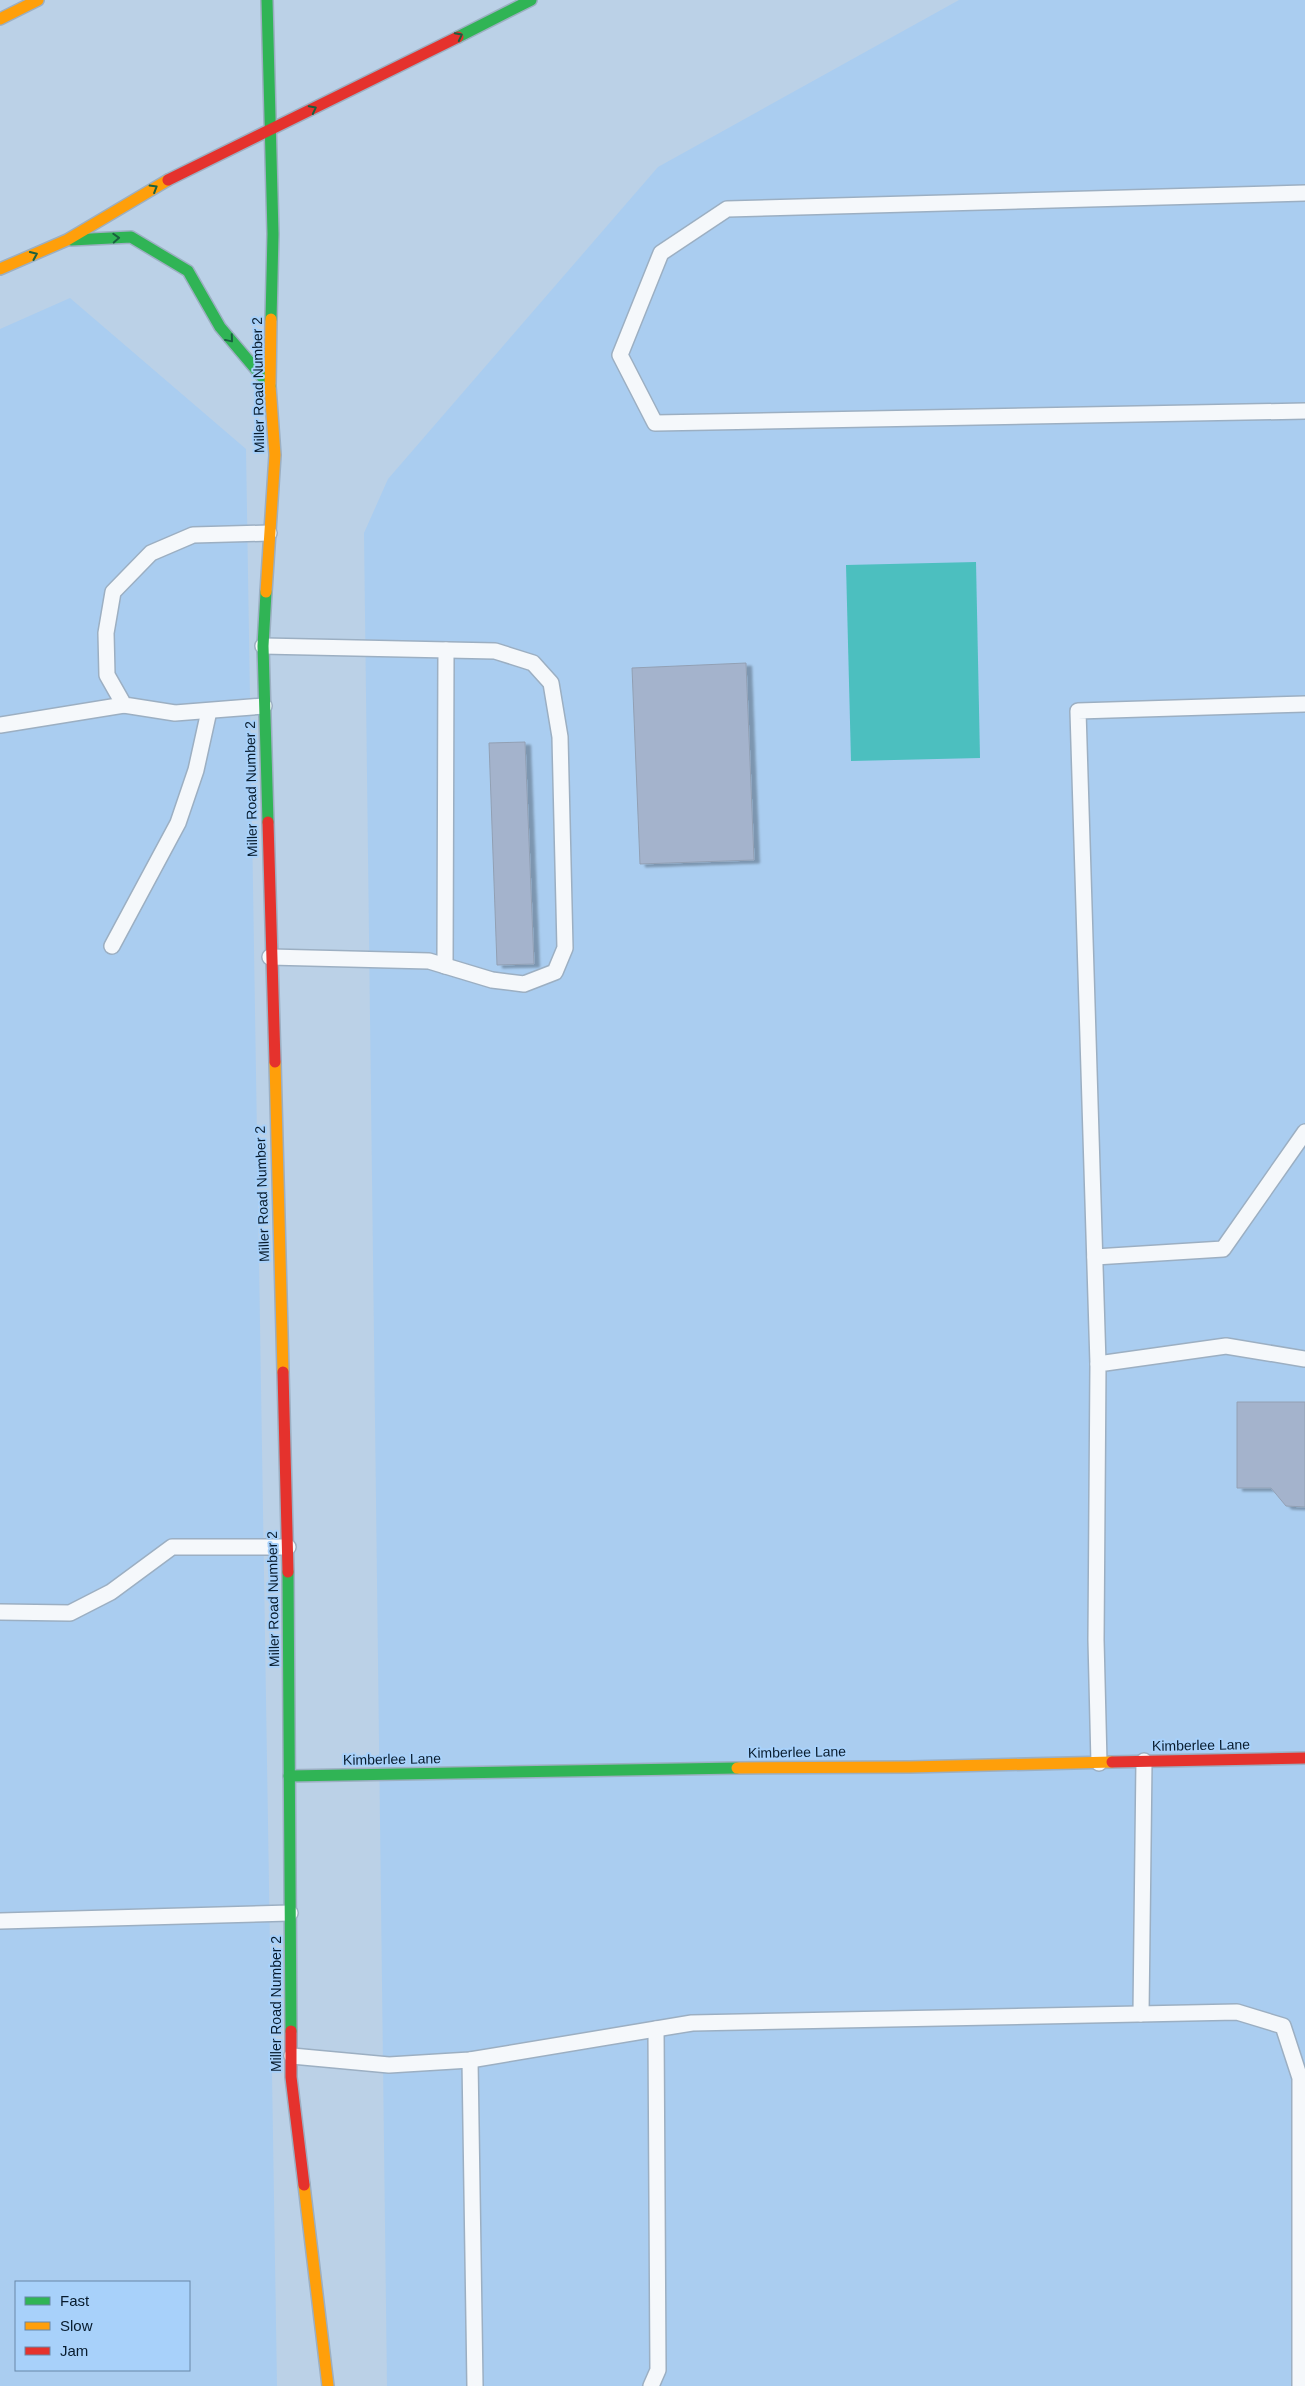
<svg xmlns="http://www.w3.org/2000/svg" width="1305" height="2386" viewBox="0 0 1305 2386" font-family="Arial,sans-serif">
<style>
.built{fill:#aacdf0;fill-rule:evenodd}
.water{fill:#4cbfbf}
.building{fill:#a4b3cc;stroke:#92a0b4;filter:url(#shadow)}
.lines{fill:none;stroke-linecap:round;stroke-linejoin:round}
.lane-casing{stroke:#9cafc2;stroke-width:18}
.fast-casing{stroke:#9cafc2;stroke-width:14}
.slow-casing{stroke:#9cafc2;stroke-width:14}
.jam-casing{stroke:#9cafc2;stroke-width:14}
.lane{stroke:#f5f8fb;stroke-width:15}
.fast{stroke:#30b455;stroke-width:11}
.slow{stroke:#ff9f0a;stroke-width:11}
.jam{stroke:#e5322d;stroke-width:11}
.oneway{stroke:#19603f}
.labels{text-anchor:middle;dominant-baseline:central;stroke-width:4;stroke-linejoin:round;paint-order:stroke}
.street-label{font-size:14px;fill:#071b2d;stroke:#a8d1fa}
</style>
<defs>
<filter id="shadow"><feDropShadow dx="5.5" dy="3" stdDeviation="1" flood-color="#0004"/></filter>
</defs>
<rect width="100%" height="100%" fill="#bbd1e7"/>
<g class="built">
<polygon points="959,0 1305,0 1305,2386 387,2386 364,533 388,479 658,167"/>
<path d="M70,298L246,449L277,2386H0V329ZM16,2282H189V2370H16Z"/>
</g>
<polygon class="water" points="976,562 980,758 851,761 846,565"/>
<g class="building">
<polygon points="746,663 754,860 640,864 632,668"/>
<polygon points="525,742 534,964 497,965 489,743"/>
<polygon points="1237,1402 1305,1402 1305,1507 1286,1506 1271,1488 1237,1488"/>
</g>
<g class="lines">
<g class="lane-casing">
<g id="lane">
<polyline points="1305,193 727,209 661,253 620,355 655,423 1305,411"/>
<polyline points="263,646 495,651 533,663 551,683 560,737 565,948 555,972 524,984 492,980 429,961 270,957"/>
<polyline points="264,706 175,713 124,705 107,675 106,633 113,592 151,553 193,535 269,533"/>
<polyline points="0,725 124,705"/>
<polyline points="112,946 178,823 196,770 209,711"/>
<polyline points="445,966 446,650"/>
<polyline points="1095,1257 1223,1249 1305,1132"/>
<polyline points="1098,1364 1078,711 1305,704"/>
<polyline points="0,1612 70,1613 111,1592 172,1547 288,1547"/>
<polyline points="1099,1763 1096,1640 1098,1364 1226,1346 1305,1359"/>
<polyline points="0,1921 290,1913"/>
<polyline points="1141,2014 1144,1761"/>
<polyline points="292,2056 389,2065 470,2060 692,2023 1237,2012 1283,2026 1300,2078 1300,2386"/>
<polyline points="470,2060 475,2386"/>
<polyline points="651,2386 658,2370 656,2029"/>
</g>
</g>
<g class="fast-casing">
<g id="fast">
<polyline points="267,0 273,234 271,319"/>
<polyline points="458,37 531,0"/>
<polyline points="71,240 131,237 188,271 220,327 270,386"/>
<polyline points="266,592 263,646 268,822"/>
<polyline points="288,1572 291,2031"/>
<polyline points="289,1776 737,1768"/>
</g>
</g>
<g class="slow-casing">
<g id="slow">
<polyline points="0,19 38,0"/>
<polyline points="0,269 67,240 168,180"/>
<polyline points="266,592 275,455 270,386 271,319"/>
<polyline points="275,1062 283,1372"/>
<polyline points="737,1768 910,1767 1112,1762"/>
<polyline points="304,2185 328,2386"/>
</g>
</g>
<g class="jam-casing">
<g id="jam">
<polyline points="168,180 458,37"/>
<polyline points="268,822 275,1062"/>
<polyline points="283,1372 288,1572"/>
<polyline points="1112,1762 1305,1758"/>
<polyline points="291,2031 291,2077 304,2185"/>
</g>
</g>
<use href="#lane" class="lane"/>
<use href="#fast" class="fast"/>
<use href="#slow" class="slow"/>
<use href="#jam" class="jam"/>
</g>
<defs><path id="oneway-chevron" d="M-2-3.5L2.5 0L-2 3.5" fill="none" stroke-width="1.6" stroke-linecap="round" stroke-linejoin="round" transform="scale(1.25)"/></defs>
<g class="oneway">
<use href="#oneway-chevron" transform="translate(459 36) rotate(-27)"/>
<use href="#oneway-chevron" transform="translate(313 109) rotate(-27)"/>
<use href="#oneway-chevron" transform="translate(154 188) rotate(-31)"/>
<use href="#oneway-chevron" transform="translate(116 238) rotate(-3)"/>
<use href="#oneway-chevron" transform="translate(34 255) rotate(-24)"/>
<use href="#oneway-chevron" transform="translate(230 339) rotate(50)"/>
</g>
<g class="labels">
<g class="street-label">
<text transform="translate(258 385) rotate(-91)">Miller Road Number 2</text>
<text transform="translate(251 789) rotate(-91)">Miller Road Number 2</text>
<text transform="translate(262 1194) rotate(-92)">Miller Road Number 2</text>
<text transform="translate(273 1599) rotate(-91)">Miller Road Number 2</text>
<text transform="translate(1201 1745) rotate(-1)">Kimberlee Lane</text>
<text transform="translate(797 1752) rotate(-1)">Kimberlee Lane</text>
<text transform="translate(392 1759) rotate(-1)">Kimberlee Lane</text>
<text transform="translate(276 2004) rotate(-90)">Miller Road Number 2</text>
</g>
</g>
<rect x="15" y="2281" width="175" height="90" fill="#a8d1fa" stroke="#6888a8"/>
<rect x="25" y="2297" width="25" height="8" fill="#30b455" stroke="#6888a8"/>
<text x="60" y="2306" font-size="15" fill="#071b2d">Fast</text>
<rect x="25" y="2322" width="25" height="8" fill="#ff9f0a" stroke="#6888a8"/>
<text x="60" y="2331" font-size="15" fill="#071b2d">Slow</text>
<rect x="25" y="2347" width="25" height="8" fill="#e5322d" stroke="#6888a8"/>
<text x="60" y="2356" font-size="15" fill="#071b2d">Jam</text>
</svg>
